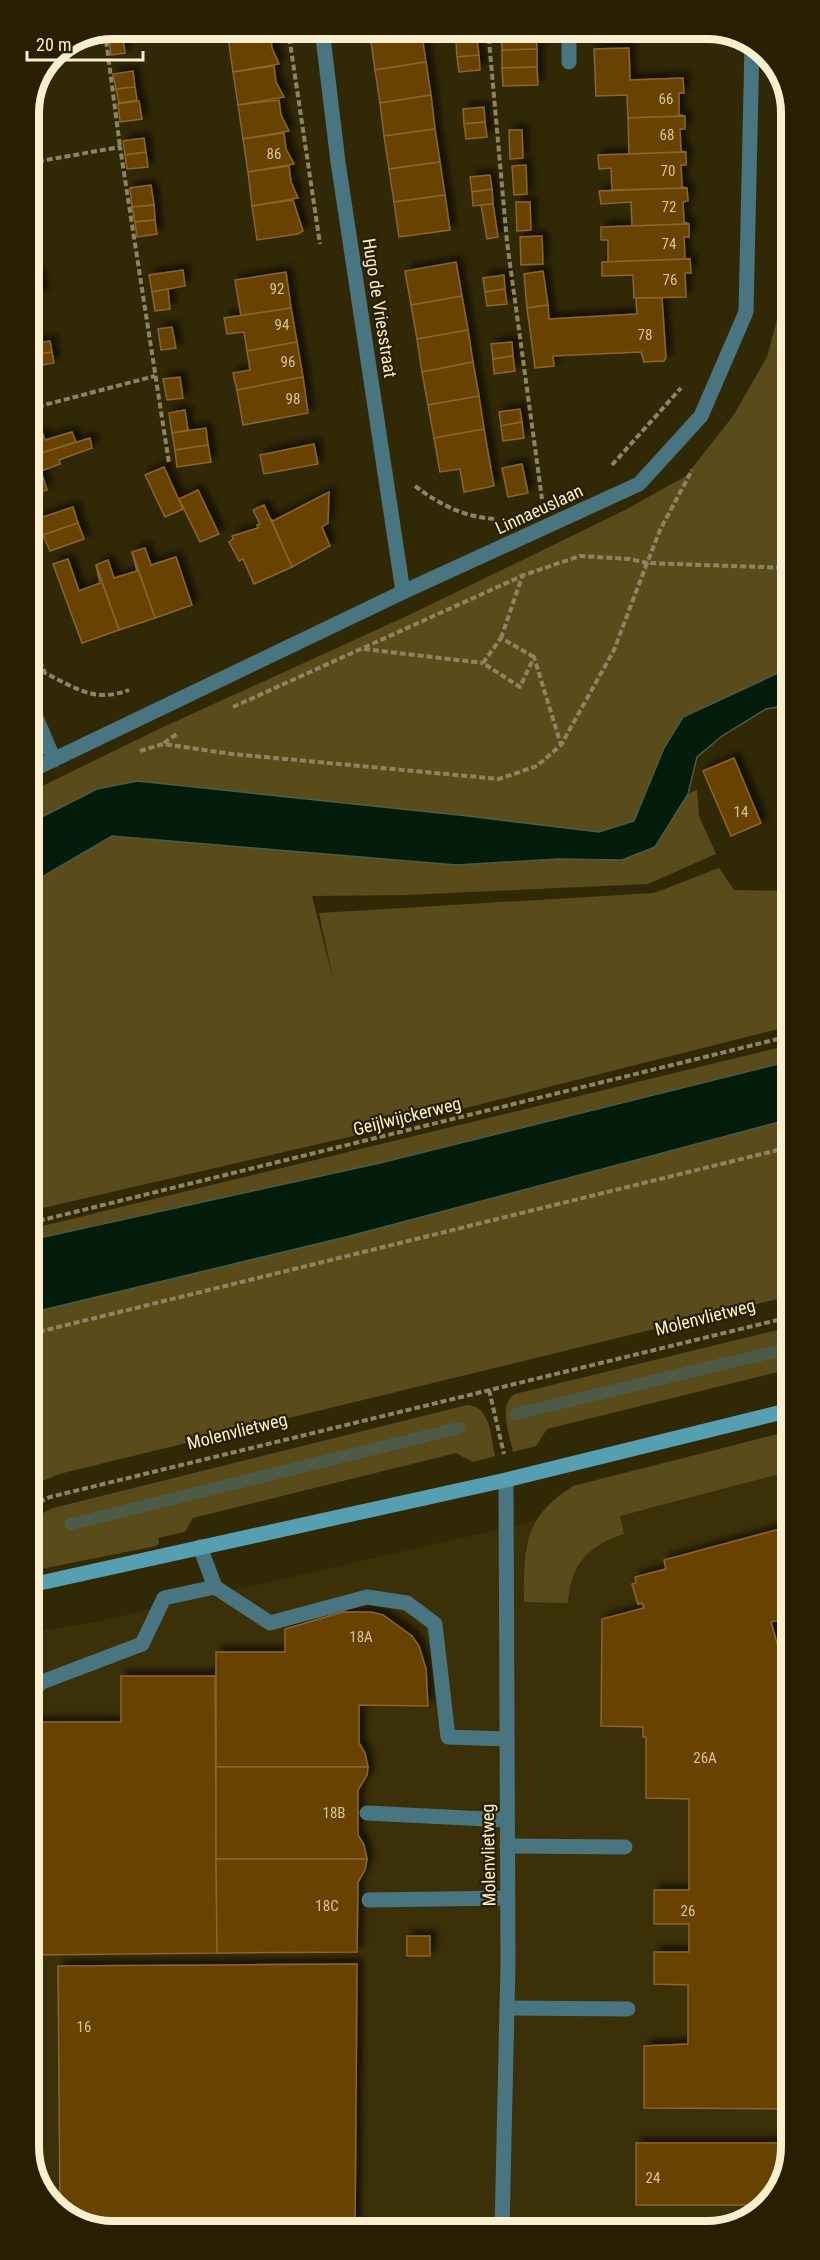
<svg xmlns="http://www.w3.org/2000/svg" width="820" height="2260" viewBox="0 0 820 2260" font-family="'Roboto Condensed',sans-serif">
<style>
.built{fill:#3b3008}
.green{fill:#5a4c1a}
.water{fill:#031c0c;stroke:#4d5b46;stroke-width:1.5}
.lines{fill:none;stroke-linecap:round;stroke-linejoin:round}
.stream{stroke:#4d5b46;stroke-width:12}
.building{fill:#674305;stroke:#8b652f;stroke-width:1.5;filter:url(#shadow)}
.path{stroke:#8d8463;stroke-width:4;stroke-dasharray:6 3;stroke-linecap:butt}
.lane{stroke:#48757f;stroke-width:15}
.street{stroke:#48757f;stroke-width:15}
.secondary{stroke:#559fb0;stroke-width:15}
.labels{text-anchor:middle;dominant-baseline:central;stroke-width:4.5;stroke-linejoin:round;paint-order:stroke}
.number-label{font-size:15px;fill:#d4c49c}
.street-label{font-size:18px;fill:#f9efcf;stroke:#281e00}
.rim{fill:none;stroke:#f9efcf;stroke-width:8}
</style>
<defs>
<filter id="shadow"><feDropShadow dx="5.5" dy="-5.5" stdDeviation="3" flood-color="#0009"/></filter>
</defs>
<rect width="100%" height="100%" fill="#312806"/>
<polygon class="built" points="791,1462 791,2147 774,2199 729,2229 107,2231 58,2211 31,2169 31,1632 91,1623"/>
<g class="green">
<polygon points="789,275 789,668 683,717 664,748 634,822 599,833 468,816 137,781 97,789 30,823 30,792 161,728 409,615 625,510 686,476 733,416 767,357"/>
<polygon points="697,790 699,816 716,854 648,884 405,895 312,896 334,983 319,913 654,893 719,868 734,890 790,891 790,1026 379,1130 30,1211 30,884 112,836 456,865 558,859 622,860 655,847 688,794"/>
<polygon points="790,1045 790,1061 380,1163 30,1240 30,1229"/>
<polygon points="790,1119 790,1296 59,1474 31,1486 30,1313 346,1237"/>
<path d="M790,1327V1369L547,1429L536,1446L513,1452C510,1435 497,1405 515,1394Z"/>
<path d="M467,1405C491,1406 491,1438 495,1456L473,1462L456,1453L193,1518L185,1532L158,1538L159,1543L156,1546L31,1571V1519L53,1508Z"/>
<path d="M790,1431L791,1471L620,1516L624,1534C588,1545 570,1566 568,1603L524,1602C524,1547 523,1518 573,1486Z"/>
</g>
<g class="water">
<polygon points="789,668 789,705 766,709 722,736 697,757 688,794 655,847 622,860 558,859 456,865 112,836 30,884 30,823 97,789 137,781 468,816 599,832 634,821 664,748 683,717"/>
<polygon points="790,1061 790,1119 346,1237 30,1313 30,1240 380,1163"/>
</g>
<g class="lines">
<g class="stream">
<polyline points="515,1414 790,1348"/>
<polyline points="71,1524 459,1428"/>
</g>
</g>
<g class="building">
<polygon points="421,29 426,62 375,70 370,35"/>
<polygon points="501,29 536,29 536,31 501,33"/>
<polygon points="536,31 537,49 502,50 501,33"/>
<polygon points="122,32 125,53 111,55 108,33"/>
<polygon points="270,32 272,48 279,64 233,72 228,37"/>
<polygon points="477,40 479,55 457,57 456,42"/>
<polygon points="629,48 630,80 683,78 684,93 679,93 679,115 685,116 628,118 627,95 596,96 594,49"/>
<polygon points="537,49 537,67 502,68 502,50"/>
<polygon points="479,55 480,70 459,72 457,57"/>
<polygon points="426,62 431,95 380,103 375,70"/>
<polygon points="274,66 276,82 284,97 238,105 233,72"/>
<polygon points="537,67 538,85 503,86 502,68"/>
<polygon points="133,71 135,87 116,89 113,74"/>
<polygon points="135,87 137,100 119,103 116,89"/>
<polygon points="431,95 435,129 384,136 380,103"/>
<polygon points="279,100 281,115 289,131 243,139 238,105"/>
<polygon points="139,101 142,119 120,122 118,104"/>
<polygon points="484,107 485,122 464,124 463,109"/>
<polygon points="685,116 685,129 680,129 681,151 686,152 629,154 628,118"/>
<polygon points="485,122 487,137 466,139 464,124"/>
<polygon points="435,129 440,162 389,169 384,136"/>
<polygon points="509,130 522,130 523,158 510,159"/>
<polygon points="284,133 286,149 294,164 248,172 243,139"/>
<polygon points="144,138 146,152 125,155 123,141"/>
<polygon points="146,152 148,167 127,169 125,155"/>
<polygon points="686,152 686,165 681,165 682,187 687,188 612,190 611,168 599,169 598,155"/>
<polygon points="440,162 445,195 394,202 389,169"/>
<polygon points="526,165 527,194 514,195 512,166"/>
<polygon points="289,166 291,182 298,198 252,206 248,172"/>
<polygon points="490,175 492,189 472,192 470,177"/>
<polygon points="151,185 154,205 132,207 130,188"/>
<polygon points="687,188 688,201 683,202 684,222 689,224 632,226 631,202 601,204 599,191"/>
<polygon points="492,189 493,204 473,206 472,192"/>
<polygon points="445,195 450,230 399,237 394,202"/>
<polygon points="293,200 303,231 298,234 257,240 252,206"/>
<polygon points="516,202 530,202 531,230 517,231"/>
<polygon points="493,204 498,237 487,239 481,205"/>
<polygon points="154,205 155,220 135,222 132,207"/>
<polygon points="155,220 157,234 137,237 135,222"/>
<polygon points="689,224 689,237 684,237 685,259 690,259 608,262 608,240 601,240 601,227"/>
<polygon points="542,236 543,264 521,265 520,237"/>
<polygon points="690,259 691,273 685,273 686,297 634,298 633,275 602,276 602,262"/>
<polygon points="456,262 462,296 411,305 405,271"/>
<polygon points="183,270 185,286 152,292 149,275"/>
<polygon points="543,271 548,305 527,308 524,274"/>
<polygon points="38,272 40,283 29,285 29,274"/>
<polygon points="286,272 291,308 241,316 235,280"/>
<polygon points="504,275 505,289 485,292 483,278"/>
<polygon points="40,283 42,295 29,297 29,285"/>
<polygon points="168,289 170,309 155,311 152,292"/>
<polygon points="505,289 507,304 487,306 485,292"/>
<polygon points="462,296 468,330 417,339 411,305"/>
<polygon points="636,298 662,298 666,358 664,361 644,362 641,352 553,356 554,366 535,368 527,308 548,305 549,319 637,314"/>
<polygon points="291,308 297,342 247,351 244,332 227,334 224,318"/>
<polygon points="172,327 176,348 161,350 158,329"/>
<polygon points="468,330 473,362 422,372 417,339"/>
<polygon points="50,341 52,352 29,356 29,344"/>
<polygon points="297,342 303,377 237,390 233,373 250,370 247,351"/>
<polygon points="512,342 513,356 493,359 491,344"/>
<polygon points="52,352 54,363 31,367 29,356"/>
<polygon points="513,356 515,371 494,374 493,359"/>
<polygon points="473,362 479,396 428,405 422,372"/>
<polygon points="180,377 183,398 167,400 163,379"/>
<polygon points="303,377 308,413 243,425 237,390"/>
<polygon points="479,396 484,429 434,438 428,405"/>
<polygon points="520,409 522,422 501,426 499,412"/>
<polygon points="185,410 188,430 172,433 169,413"/>
<polygon points="522,422 524,438 503,441 501,426"/>
<polygon points="206,428 208,445 175,450 172,433"/>
<polygon points="484,429 494,486 464,492 460,469 440,472 434,438"/>
<polygon points="72,432 76,442 29,457 29,435 30,439 43,434 45,440"/>
<polygon points="90,438 92,448 59,460 60,464 41,471 47,490 29,495 29,457"/>
<polygon points="314,444 318,464 264,474 260,455"/>
<polygon points="208,445 211,462 177,467 175,450"/>
<polygon points="522,464 528,493 508,497 502,468"/>
<polygon points="164,467 183,509 165,517 145,475"/>
<polygon points="198,490 219,534 200,542 179,499"/>
<polygon points="329,492 328,523 322,527 330,546 292,567 271,519 273,521"/>
<polygon points="264,505 292,567 254,584 243,559 239,561 229,542 233,539 232,536 258,528 257,525 260,524 253,510"/>
<polygon points="73,507 78,523 43,535 37,519"/>
<polygon points="78,523 84,539 50,551 43,535"/>
<polygon points="145,548 151,565 176,557 192,605 155,618 132,552"/>
<polygon points="132,552 155,618 119,630 96,565 108,560 114,578 137,571"/>
<polygon points="68,559 79,591 100,583 96,565 119,630 82,643 53,564"/>
<polygon points="734,758 761,823 731,836 703,771"/>
<polygon points="791,1526 791,1617 771,1622 777,1643 791,1643 791,2109 644,2108 644,2046 688,2044 688,1985 654,1984 654,1952 689,1952 689,1924 654,1924 654,1890 689,1890 689,1799 646,1798 646,1737 643,1737 643,1727 601,1726 602,1619 644,1608 642,1603 638,1604 632,1584 636,1583 635,1577 666,1569 664,1560"/>
<polygon points="343,1612 371,1612 383,1615 412,1636 419,1646 426,1669 428,1706 359,1705 359,1743 365,1753 368,1767 216,1767 216,1652 285,1652 285,1629"/>
<polygon points="121,1676 215,1676 217,1953 31,1955 31,1722 121,1722"/>
<polygon points="216,1767 368,1767 367,1775 358,1790 358,1835 364,1845 367,1859 216,1859"/>
<polygon points="216,1859 367,1859 365,1870 358,1882 357,1952 217,1953"/>
<rect x="407" y="1936" width="23" height="20"/>
<polygon points="357,1964 355,2230 107,2231 60,2211 58,1966"/>
<polygon points="636,2143 782,2143 782,2175 774,2199 764,2205 636,2205"/>
</g>
<g class="lines">
<g class="path">
<polyline points="288,29 320,244"/>
<polyline points="488,29 507,242 542,499"/>
<polyline points="105,32 120,147"/>
<polyline points="106,32 135,29"/>
<polyline points="29,163 120,147 169,463"/>
<polyline points="29,409 155,376"/>
<polyline points="612,465 681,388"/>
<path d="M415,486C440,505 464,517 495,519"/>
<path d="M29,636L45,673C76,688 94,703 129,690"/>
<polyline points="501,638 523,574"/>
<polyline points="364,649 483,663"/>
<polyline points="534,657 501,638 483,663 520,687 534,657 561,745"/>
<polyline points="233,707 524,575 580,556 630,559 647,563 660,530 692,470"/>
<polyline points="164,743 177,734"/>
<polyline points="140,751 163,744 232,754 499,779 537,766 561,745 614,650 647,563 789,568"/>
<polyline points="30,1223 790,1036"/>
<polyline points="30,1334 790,1147"/>
<polyline points="489,1390 504,1454"/>
<polyline points="31,1506 50,1497 790,1317"/>
</g>
<g class="lane">
<polyline points="569,62 569,31 719,31"/>
<polyline points="200,1547 215,1587"/>
<polyline points="31,1692 42,1682 142,1644 164,1598 215,1587 270,1623 367,1597 407,1603 435,1624 448,1737 506,1739"/>
<polyline points="367,1813 506,1820"/>
<polyline points="507,1846 625,1847"/>
<polyline points="369,1900 508,1898"/>
<polyline points="507,2008 628,2009"/>
</g>
<g class="street">
<polyline points="322,29 338,162 403,592"/>
<polyline points="29,701 54,760"/>
<polyline points="30,771 403,592 639,484 701,416 746,312 752,45"/>
<polyline points="502,2230 508,1963 506,1480"/>
</g>
<polyline class="secondary" points="31,1585 506,1480 790,1410"/>
</g>
<g class="labels">
<g class="number-label">
<text x="666" y="99">66</text>
<text x="667" y="135">68</text>
<text x="274" y="154">86</text>
<text x="668" y="171">70</text>
<text x="669" y="207">72</text>
<text x="669" y="244">74</text>
<text x="670" y="280">76</text>
<text x="277" y="289">92</text>
<text x="282" y="325">94</text>
<text x="645" y="335">78</text>
<text x="288" y="362">96</text>
<text x="293" y="399">98</text>
<text x="741" y="812">14</text>
<text x="361" y="1637">18A</text>
<text x="705" y="1758">26A</text>
<text x="334" y="1813">18B</text>
<text x="327" y="1906">18C</text>
<text x="688" y="1911">26</text>
<text x="84" y="2027">16</text>
<text x="653" y="2178">24</text>
</g>
<g class="street-label">
<text transform="translate(380 308) rotate(81)">Hugo de Vriesstraat</text>
<text transform="translate(539 509) rotate(-25)">Linnaeuslaan</text>
<text transform="translate(407 1116) rotate(-14)">Geijlwijckerweg</text>
<text transform="translate(705 1317) rotate(-14)">Molenvlietweg</text>
<text transform="translate(237 1431) rotate(-14)">Molenvlietweg</text>
<text transform="translate(488 1855) rotate(-91)">Molenvlietweg</text>
</g>
</g>
<path d="M0 0H820V2260H0ZM113 39H707A74 74 0 0 1 781 113V2147A74 74 0 0 1 707 2221H113A74 74 0 0 1 39 2147V113A74 74 0 0 1 113 39Z" fill="#281e00" fill-rule="evenodd"/>
<path class="rim" d="M113 39H707A74 74 0 0 1 781 113V2147A74 74 0 0 1 707 2221H113A74 74 0 0 1 39 2147V113A74 74 0 0 1 113 39Z"/>
<path d="M27 51v9h116v-9" fill="none" stroke="#f9efcf" stroke-width="3"/>
<text x="36" y="51" font-size="18" fill="#f9efcf" stroke="#281e00" stroke-width="4.5" paint-order="stroke">20 m</text>
</svg>
